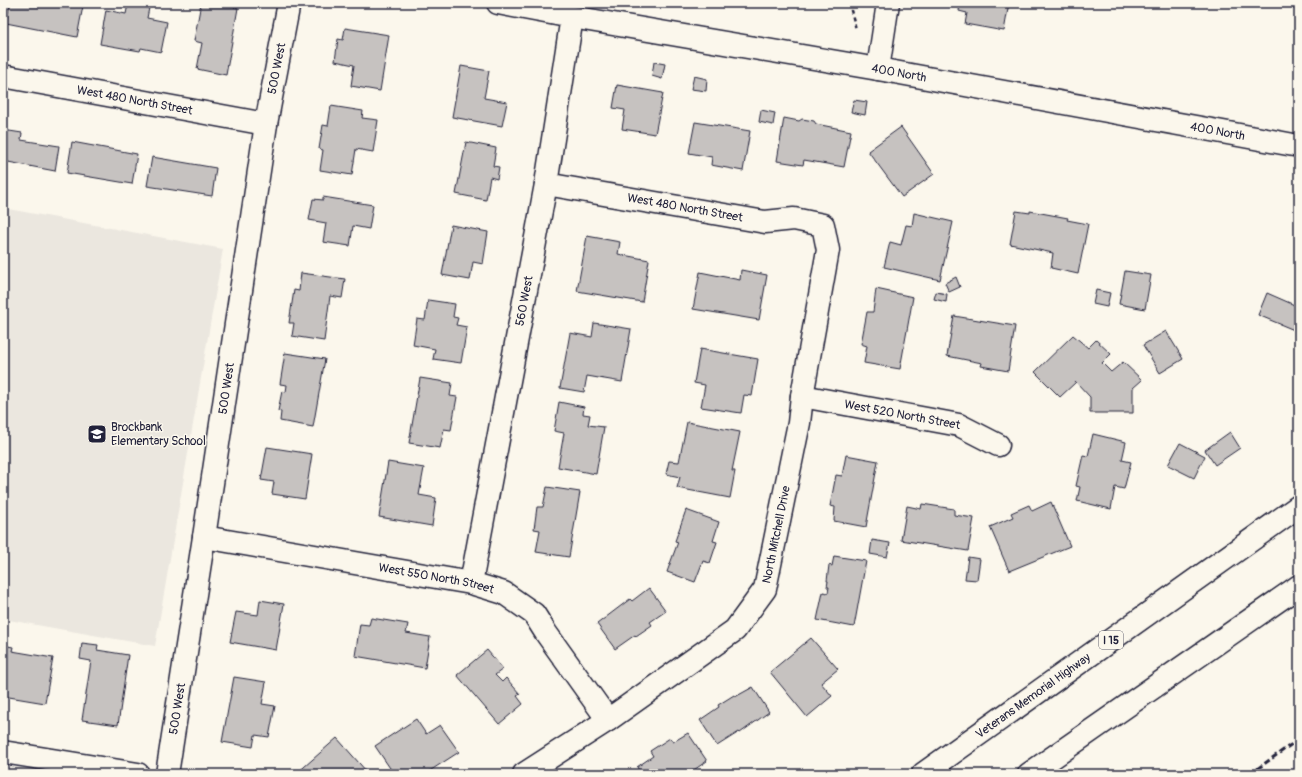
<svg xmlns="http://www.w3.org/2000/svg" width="1302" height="777" viewBox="0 0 1302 777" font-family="Pangolin,sans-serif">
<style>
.built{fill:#ebe7df}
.building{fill:#c6c2c0;stroke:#22223b}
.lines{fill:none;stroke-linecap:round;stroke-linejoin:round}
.minor-casing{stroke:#22223b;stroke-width:25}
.major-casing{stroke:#22223b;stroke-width:25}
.highway-casing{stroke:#22223b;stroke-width:25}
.path{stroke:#22223b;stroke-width:2.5;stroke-dasharray:4 3;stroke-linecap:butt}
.minor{stroke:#fbf7ec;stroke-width:22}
.major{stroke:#fbf7ec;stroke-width:22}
.highway{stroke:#fbf7ec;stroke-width:22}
.rail{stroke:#22223b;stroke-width:3;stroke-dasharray:6 3;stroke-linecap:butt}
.labels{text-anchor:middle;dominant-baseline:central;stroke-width:3;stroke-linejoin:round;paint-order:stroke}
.shield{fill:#fbf7ec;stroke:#636270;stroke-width:1}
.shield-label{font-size:11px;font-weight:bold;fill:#22223b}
.street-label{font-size:12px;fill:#22223b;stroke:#fbf7ec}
.poi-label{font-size:12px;fill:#22223b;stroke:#fbf7ec;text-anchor:start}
</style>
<rect width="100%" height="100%" fill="#fbf7ec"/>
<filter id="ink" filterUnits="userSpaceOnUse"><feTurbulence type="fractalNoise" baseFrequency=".025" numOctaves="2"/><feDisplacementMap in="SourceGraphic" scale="8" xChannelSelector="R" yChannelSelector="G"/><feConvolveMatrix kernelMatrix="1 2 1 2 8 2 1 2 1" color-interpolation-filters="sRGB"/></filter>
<g filter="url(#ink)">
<polygon class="built" points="3,208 223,249 155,646 3,619"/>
<g class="building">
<polygon points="10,3 67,3 83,6 77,37 6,23"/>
<polygon points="201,3 209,3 238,8 226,75 197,69 202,43 194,41"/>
<polygon points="960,3 1009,3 1004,31 965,24 967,13 959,11"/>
<polygon points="128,4 149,8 147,18 167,22 161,52 141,48 140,51 100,44 106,10 126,14"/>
<polygon points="345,28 389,35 380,91 351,86 354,65 335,61 338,39 343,40"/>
<polygon points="654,62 665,64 662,79 652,76"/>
<polygon points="461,66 489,71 484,98 507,102 502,126 452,117"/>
<polygon points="694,76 707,79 706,91 691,89"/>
<polygon points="617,85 663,93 655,134 622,129 625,110 613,108"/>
<polygon points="854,100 867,102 865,115 851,112"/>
<polygon points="331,106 363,111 362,118 378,120 373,152 356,149 352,175 320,170 323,150 319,149 323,125 328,126"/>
<polygon points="761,110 775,113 773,125 759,122"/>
<polygon points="784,118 799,121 802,119 814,121 816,124 851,131 844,167 804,160 803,165 777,161"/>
<polygon points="695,122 750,131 743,171 711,165 712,157 689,153"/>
<polygon points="901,127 934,174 902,197 868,151"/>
<polygon points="3,130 22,133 21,140 59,146 55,171 3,161"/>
<polygon points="72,142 137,154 132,184 67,173"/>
<polygon points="466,142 496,148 493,166 499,167 497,179 490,177 486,200 456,194"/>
<polygon points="152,157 216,168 212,196 147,186"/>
<polygon points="323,197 373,205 369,229 353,226 350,246 323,242 326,223 309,220 313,199 323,200"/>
<polygon points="1016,211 1030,213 1030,211 1068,218 1067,220 1088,224 1078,274 1051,268 1053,253 1010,244"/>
<polygon points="914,213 953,222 940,280 884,267 890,242 901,245 906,225 912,226"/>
<polygon points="451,225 488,232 483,264 473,262 470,280 442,275"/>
<polygon points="587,236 620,242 618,254 649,260 642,302 577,291"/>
<polygon points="741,270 767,275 759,320 693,309 700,272 740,280"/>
<polygon points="1125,271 1151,275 1145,309 1119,304"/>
<polygon points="301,273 345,279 342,298 330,296 324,341 292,336 294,323 289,323 294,290 299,291"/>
<polygon points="956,277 960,287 949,292 945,283"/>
<polygon points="876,289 913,297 900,369 864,363 867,346 861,344 867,312 873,312"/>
<polygon points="1096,290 1110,293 1107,307 1093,304"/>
<polygon points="936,292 947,294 946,302 934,299"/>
<polygon points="1267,293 1299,307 1299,332 1258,315"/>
<polygon points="428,300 455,304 453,317 458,318 456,325 467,327 461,363 433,359 435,349 413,345 417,319 425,320"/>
<polygon points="954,316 1015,326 1008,371 981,366 982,363 947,356"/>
<polygon points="594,323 631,329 622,382 587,376 584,392 560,388 570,333 592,337"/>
<polygon points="1166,331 1183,359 1160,373 1143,345"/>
<polygon points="1073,335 1088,348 1096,340 1111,354 1102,363 1111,372 1123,362 1142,380 1133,388 1133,413 1090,413 1090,397 1076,382 1060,397 1035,372"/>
<polygon points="700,349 758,359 752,396 744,395 741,413 701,407 705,385 694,383"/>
<polygon points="285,353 325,359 313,427 280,421 281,412 278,411 282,391 286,392 287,385 280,384"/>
<polygon points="420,378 452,383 450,396 457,397 451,430 444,429 440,448 409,443"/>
<polygon points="559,402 584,407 583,414 590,415 588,425 604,427 596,474 558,467 564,433 554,431"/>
<polygon points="687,422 740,432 732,471 735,471 730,498 677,488 680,477 666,474 669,461 679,462"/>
<polygon points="1230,432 1240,448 1215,465 1205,450"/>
<polygon points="1093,434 1126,442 1122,460 1131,462 1124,489 1115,487 1111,509 1077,501 1080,487 1076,486 1083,455 1088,456"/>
<polygon points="1180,443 1205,456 1194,478 1168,465"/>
<polygon points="267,447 312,454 305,499 272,494 274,482 261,480"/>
<polygon points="846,455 878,461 866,527 834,521 835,507 830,506 836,475 842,476"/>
<polygon points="388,462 424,468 419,495 436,498 432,526 379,517"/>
<polygon points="547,487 580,492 569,557 536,552 540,530 534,529 537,507 543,507"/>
<polygon points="1051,502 1070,546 1009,571 990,527 1013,517 1011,513 1029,505 1032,511"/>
<polygon points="922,504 954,509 954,515 974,518 968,551 901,540 907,506 921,509"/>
<polygon points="686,510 719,522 713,541 717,542 710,563 703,561 695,582 667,572 678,542 675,541"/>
<polygon points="872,540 890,543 887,557 870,554"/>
<polygon points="834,556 866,561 854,627 817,620 823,592 828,593 829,587 827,587 828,581 827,581 829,565 832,566"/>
<polygon points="968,557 980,559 977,580 965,579"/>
<polygon points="649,588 666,611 650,622 652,625 636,636 635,635 615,649 597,624 630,599 632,601"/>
<polygon points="260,600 284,604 276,650 230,642 236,612 258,615"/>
<polygon points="371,618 408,624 406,633 430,637 425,668 355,656 360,624 369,625"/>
<polygon points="811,638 838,669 821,683 832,696 807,717 770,672"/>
<polygon points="82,643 98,645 97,650 128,655 118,725 82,720 91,661 80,659"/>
<polygon points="3,645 13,647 12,651 53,658 45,703 3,696"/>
<polygon points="487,650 503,669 495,675 502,682 506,678 520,694 517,696 523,704 499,724 457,675"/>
<polygon points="234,677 266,682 262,704 275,706 269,737 255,735 253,747 222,742"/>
<polygon points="753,687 769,712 740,733 739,732 717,746 700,720 719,707 718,705 734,695 735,697"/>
<polygon points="416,719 426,734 440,725 459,752 425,774 394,774 375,746"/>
<polygon points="688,733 707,761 688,774 641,774 637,767 653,756 650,751 670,738 673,742"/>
<polygon points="337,738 367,772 365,774 296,774"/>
</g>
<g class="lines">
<g class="minor-casing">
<g id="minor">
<polyline points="878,69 888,3"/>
<path id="s1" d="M3,76L266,124"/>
<path id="s2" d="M802,396L959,425L998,445"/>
<path id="s3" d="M204,537L471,583L504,593L534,614L546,633L608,720"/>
<path id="s4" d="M471,583L546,184L572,17"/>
<polyline points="3,752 138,774"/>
<path id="s5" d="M167,774L204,537L266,124L289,3"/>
<path id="s6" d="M524,774L608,720L735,630L765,589L799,423L802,396L828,250L823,225L794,219L765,222L546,184"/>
</g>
</g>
<g class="major-casing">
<g id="major">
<path id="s7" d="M498,3L572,17L878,69L1299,146"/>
</g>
</g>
<g class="highway-casing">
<g id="highway">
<path id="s8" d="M923,774L1299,506"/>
<polyline points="1029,774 1299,586"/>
</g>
</g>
<polyline class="path" points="849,3 856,29"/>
<use href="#minor" class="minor"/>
<use href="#major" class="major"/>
<use href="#highway" class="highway"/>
<polyline class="rail" points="1250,774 1299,739"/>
</g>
</g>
<defs>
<g id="school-square" transform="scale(1)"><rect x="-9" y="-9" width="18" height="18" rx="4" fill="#22223b" stroke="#fbf7ec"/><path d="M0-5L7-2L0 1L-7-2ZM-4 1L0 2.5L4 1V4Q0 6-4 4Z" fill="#fff"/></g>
</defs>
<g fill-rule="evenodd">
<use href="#school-square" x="97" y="434"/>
</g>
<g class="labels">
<rect class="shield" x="1099" y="631" width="24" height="18" rx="3"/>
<g class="shield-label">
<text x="1111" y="640">I 15</text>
</g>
<g class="street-label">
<text stroke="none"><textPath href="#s5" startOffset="714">500 West</textPath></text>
<text stroke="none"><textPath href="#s7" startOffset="407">400 North</textPath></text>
<text stroke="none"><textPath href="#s1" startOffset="134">West 480 North Street</textPath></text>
<text stroke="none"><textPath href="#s7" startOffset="731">400 North</textPath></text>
<text transform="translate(685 208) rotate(10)">West 480 North Street</text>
<text stroke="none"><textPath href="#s4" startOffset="287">560 West</textPath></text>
<text stroke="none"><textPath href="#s5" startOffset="390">500 West</textPath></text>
<text stroke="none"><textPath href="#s2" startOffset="102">West 520 North Street</textPath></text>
<text stroke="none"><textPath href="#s6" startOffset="362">North Mitchell Drive</textPath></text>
<text stroke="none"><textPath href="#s3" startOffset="236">West 550 North Street</textPath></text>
<text stroke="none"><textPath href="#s8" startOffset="135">Veterans Memorial Highway</textPath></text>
<text stroke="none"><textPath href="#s5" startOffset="66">500 West</textPath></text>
</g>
<g class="poi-label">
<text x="111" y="427">Brockbank<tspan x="111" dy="14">Elementary School</tspan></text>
</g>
</g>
<rect width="1302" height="777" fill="none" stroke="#fbf7ec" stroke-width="16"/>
<rect x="8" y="8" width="1286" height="761" fill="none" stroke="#22223b" stroke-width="1.5" filter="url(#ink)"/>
</svg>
